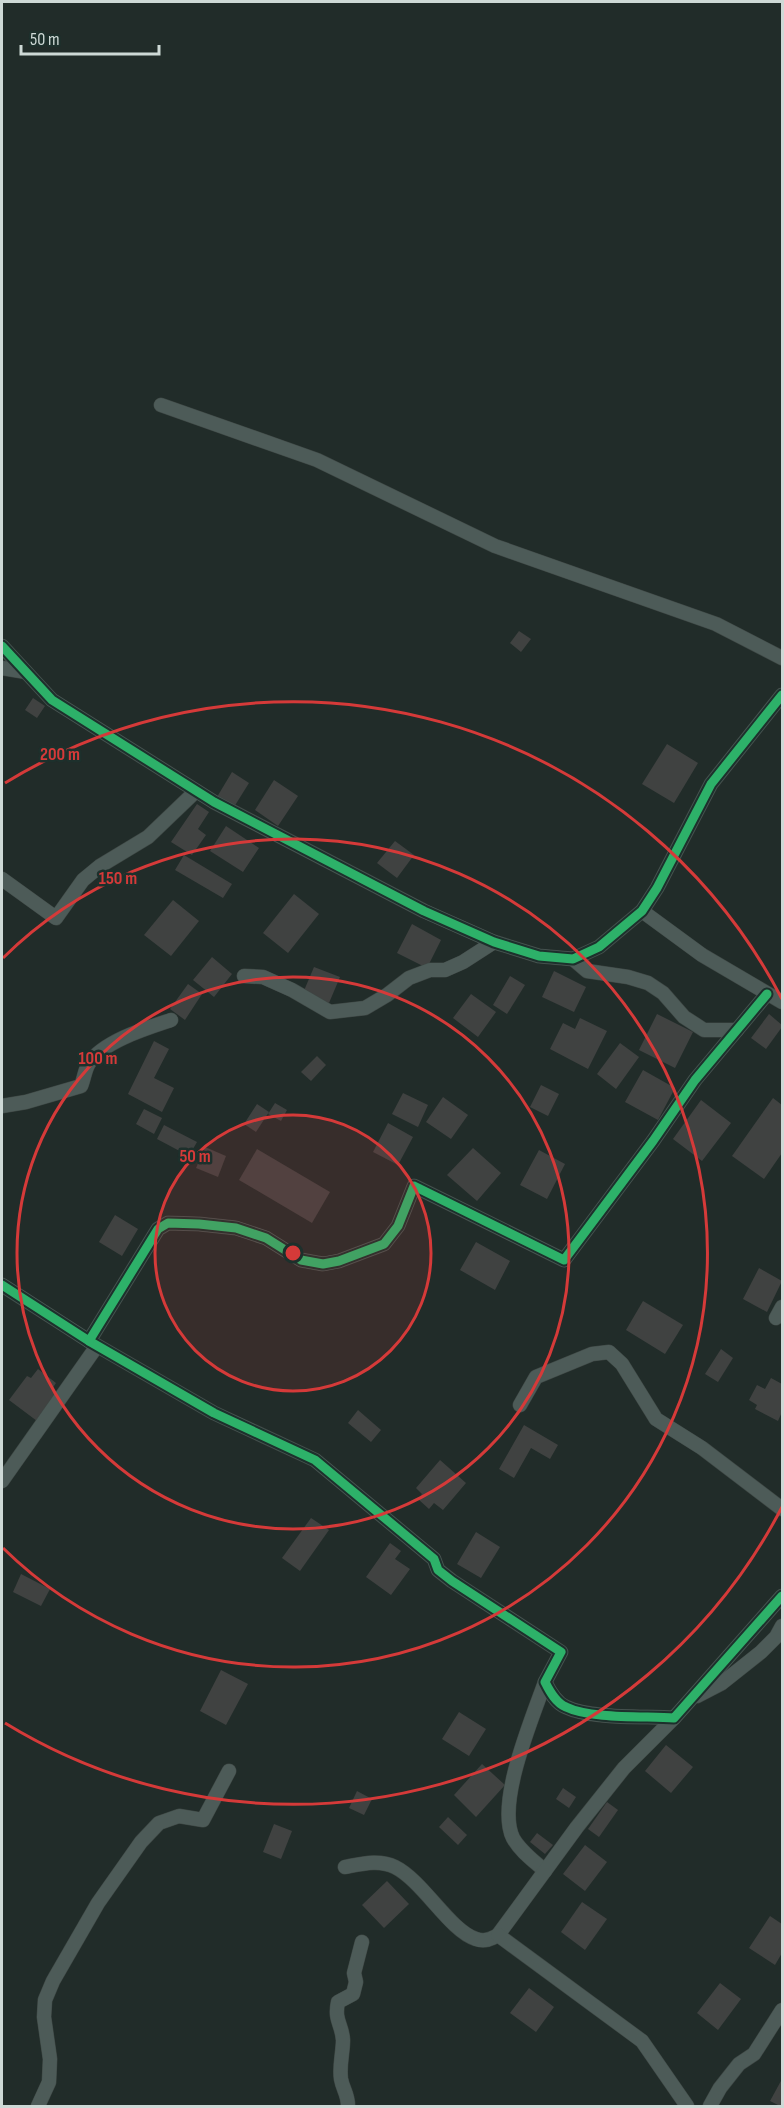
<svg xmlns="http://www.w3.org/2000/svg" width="784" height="2108" viewBox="0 0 784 2108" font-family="'Sofia Sans Condensed',sans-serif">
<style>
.building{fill:#404241}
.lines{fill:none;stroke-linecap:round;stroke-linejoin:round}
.street-casing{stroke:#3e4744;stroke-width:15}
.street{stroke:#4d5b58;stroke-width:14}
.cycleway-casing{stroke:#1d302c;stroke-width:13}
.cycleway{stroke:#2db169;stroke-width:9}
.ring{fill:none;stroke:#d53a39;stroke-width:3}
.centre{fill:#d53a39;stroke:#1d302c;stroke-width:3}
.ring-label{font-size:18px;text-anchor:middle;font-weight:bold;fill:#d53a39;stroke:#1d302c;stroke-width:5;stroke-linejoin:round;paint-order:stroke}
</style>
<rect width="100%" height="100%" fill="#212c29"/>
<g class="building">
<polygon points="519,631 531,639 521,652 510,643"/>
<polygon points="33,698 45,706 37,718 25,710"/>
<polygon points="667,744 698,763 674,803 642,784"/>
<polygon points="232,772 249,783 234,807 217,797"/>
<polygon points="274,780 298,796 278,826 255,810"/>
<polygon points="197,804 209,812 198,829 206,835 192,855 171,842"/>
<polygon points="226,826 259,848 243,872 210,851"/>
<polygon points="395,841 414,855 397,878 377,863"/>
<polygon points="184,855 232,884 223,898 175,870"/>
<polygon points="294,894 319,914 288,953 263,933"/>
<polygon points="173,900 199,921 171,956 144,935"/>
<polygon points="412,924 441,940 427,968 397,953"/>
<polygon points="212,957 232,974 214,997 193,980"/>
<polygon points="314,967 340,977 329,1003 303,993"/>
<polygon points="554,971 586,987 574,1012 542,997"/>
<polygon points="510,976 525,985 507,1014 493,1005"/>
<polygon points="188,984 202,994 185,1020 170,1009"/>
<polygon points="471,994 496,1012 478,1037 453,1018"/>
<polygon points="657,1014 693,1032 675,1068 639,1050"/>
<polygon points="769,1014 782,1025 782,1027 766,1049 751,1038"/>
<polygon points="580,1018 607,1031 588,1069 550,1049 563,1023 575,1029"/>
<polygon points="154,1041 169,1049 154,1078 174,1088 162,1112 128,1094"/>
<polygon points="620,1043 639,1057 616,1089 597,1074"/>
<polygon points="317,1056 326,1065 311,1081 301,1072"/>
<polygon points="643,1070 675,1088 658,1120 625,1102"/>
<polygon points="541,1085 559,1094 548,1116 530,1107"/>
<polygon points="403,1093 428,1105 418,1127 392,1114"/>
<polygon points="443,1097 468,1115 451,1139 426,1122"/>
<polygon points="773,1098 782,1105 782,1153 764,1179 732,1156"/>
<polygon points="701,1100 731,1123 702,1161 673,1139"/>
<polygon points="275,1103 287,1110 281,1121 268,1114"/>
<polygon points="257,1104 269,1112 256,1132 244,1124"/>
<polygon points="144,1109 162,1118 154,1134 136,1124"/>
<polygon points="388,1123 413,1137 398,1165 373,1152"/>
<polygon points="164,1125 197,1142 189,1156 157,1139"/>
<polygon points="205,1147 226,1156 218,1177 196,1168"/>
<polygon points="473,1148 501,1173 477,1201 447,1175"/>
<polygon points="257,1149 330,1192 312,1223 239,1180"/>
<polygon points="539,1150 565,1164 547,1199 520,1185"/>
<polygon points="115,1215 138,1229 122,1256 99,1242"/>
<polygon points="476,1242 510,1261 495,1290 460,1270"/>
<polygon points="759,1268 782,1281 767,1312 743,1299"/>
<polygon points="643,1301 683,1325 665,1354 626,1330"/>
<polygon points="721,1349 733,1358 718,1382 705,1374"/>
<polygon points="38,1369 56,1383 52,1389 58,1394 37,1421 9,1400 27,1376 31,1378"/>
<polygon points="771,1378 782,1384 782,1412 778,1421 755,1409 757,1405 749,1400 757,1385 765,1389"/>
<polygon points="358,1410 381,1430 371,1442 348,1423"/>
<polygon points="524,1425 558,1445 550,1459 531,1448 514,1478 499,1469"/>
<polygon points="440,1460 466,1483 443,1510 434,1503 429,1509 418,1499 422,1494 416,1488"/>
<polygon points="311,1518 329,1530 300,1571 282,1558"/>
<polygon points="476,1532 500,1547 481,1578 457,1564"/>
<polygon points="390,1543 401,1551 395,1559 410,1569 391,1595 366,1577"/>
<polygon points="21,1574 50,1589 41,1606 13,1592"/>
<polygon points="221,1670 248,1684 226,1725 200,1711"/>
<polygon points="459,1712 486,1729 469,1756 442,1739"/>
<polygon points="666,1745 693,1767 671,1793 645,1771"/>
<polygon points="482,1764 505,1785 476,1817 454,1795"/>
<polygon points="563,1788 576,1797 569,1808 556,1799"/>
<polygon points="357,1791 372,1799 364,1815 349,1808"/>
<polygon points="607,1802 618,1810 599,1837 588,1829"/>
<polygon points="448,1817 467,1835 458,1845 439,1827"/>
<polygon points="274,1824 292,1831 281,1859 263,1852"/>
<polygon points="537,1833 553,1845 545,1854 530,1842"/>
<polygon points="585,1845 607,1862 585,1891 563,1874"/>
<polygon points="387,1881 409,1904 384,1928 362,1905"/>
<polygon points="582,1902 607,1919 585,1950 561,1932"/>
<polygon points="770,1916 782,1924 782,1953 775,1965 749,1948"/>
<polygon points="720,1983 741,1999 718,2030 697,2013"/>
<polygon points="529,1988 554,2007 536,2032 510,2013"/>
<polygon points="782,2079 782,2106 780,2106 770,2101"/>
</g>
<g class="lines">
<g class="street-casing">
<g id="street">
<polyline points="161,405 317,460 495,546 716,624 782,658"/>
<polyline points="2,646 52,700 214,802 424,911 494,942 539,956 573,959 599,947 642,911 657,888 711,784 782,695"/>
<polyline points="2,668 26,672"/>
<polyline points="2,879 56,918 83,880 100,866 148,837 196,791"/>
<polyline points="642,911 702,955 782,1002"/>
<polyline points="573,959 587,971 628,977 648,983 663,993 684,1017 704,1030 737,1030"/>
<polyline points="244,976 263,977 292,990 330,1012 365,1008 387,995 409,978 430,970 445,970 463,962 494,942"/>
<path d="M2,1106L26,1102L81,1086C84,1079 85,1069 89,1063C104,1041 147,1028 171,1020"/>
<path d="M2,1285L89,1341L214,1413L315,1460L434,1559L438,1570L452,1581L561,1652L545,1682C550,1692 556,1703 566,1707C590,1719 646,1716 674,1718L782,1596"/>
<polyline points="776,1318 782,1307"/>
<polyline points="89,1341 158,1229 168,1223 199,1224 236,1228 266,1238 301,1260 323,1264 339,1261 384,1244 398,1226 414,1186 564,1260 653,1141 695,1080 767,994"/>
<polyline points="520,1405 536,1377 592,1354 609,1352 622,1364 656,1419 702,1448 782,1509"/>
<polyline points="2,1481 97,1346"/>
<path d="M545,1682C532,1719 496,1803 513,1838C520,1851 534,1861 545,1871"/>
<polyline points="697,1696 722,1683 761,1652 776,1637 782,1626"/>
<path d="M345,1867C361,1864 379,1859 395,1867C423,1881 450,1931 476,1939C485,1942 491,1939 498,1935L577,1827L624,1768L674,1718"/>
<polyline points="498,1935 642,2041 687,2106"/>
<polyline points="38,2106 49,2082 50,2059 44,2017 45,2000 53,1981 98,1903 141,1842 159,1823 179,1816 203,1820 229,1771"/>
<path d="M348,2106C348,2094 343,2090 341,2079C339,2066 343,2053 343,2040C342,2024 334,2021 338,2002L353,1994L356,1982L354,1973L362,1942"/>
<polyline points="710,2106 720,2088 739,2064 754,2054 782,2010"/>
</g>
</g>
<use href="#street" class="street"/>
<g class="cycleway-casing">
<g id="cycleway">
<polyline points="2,646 52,700 214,802 424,911 494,942 539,956 573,959 599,947 642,911 657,888 711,784 782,695"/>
<path d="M2,1285L89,1341L214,1413L315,1460L434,1559L438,1570L452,1581L561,1652L545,1682C550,1692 556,1703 566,1707C590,1719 646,1716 674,1718L782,1596"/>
<polyline points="89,1341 158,1229 168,1223 199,1224 236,1228 266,1238 301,1260 323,1264 339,1261 384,1244 398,1226 414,1186 564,1260 653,1141 695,1080 767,994"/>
</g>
</g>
<use href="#cycleway" class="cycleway"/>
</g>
<circle cx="293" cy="1253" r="138" fill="#d53a39" fill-opacity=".12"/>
<g class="ring">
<circle cx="293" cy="1253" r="138"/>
<circle cx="293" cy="1253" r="276"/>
<path d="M3 958A414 414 0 1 1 3 1548"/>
<path d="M782 1507A551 551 0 0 1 5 1723M5 783A551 551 0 0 1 782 999"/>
</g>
<circle cx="293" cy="1253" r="9" class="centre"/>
<g class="ring-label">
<text x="60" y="760">200 m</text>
<text x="118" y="884">150 m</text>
<text x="98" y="1064">100 m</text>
<text x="195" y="1162">50 m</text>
</g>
<rect width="784" height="2108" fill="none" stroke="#ced9d6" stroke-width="6"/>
<path d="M21 45v9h138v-9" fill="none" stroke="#ced9d6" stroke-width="3"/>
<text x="30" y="45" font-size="18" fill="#ced9d6" stroke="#1d302c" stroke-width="4.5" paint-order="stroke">50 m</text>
</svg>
